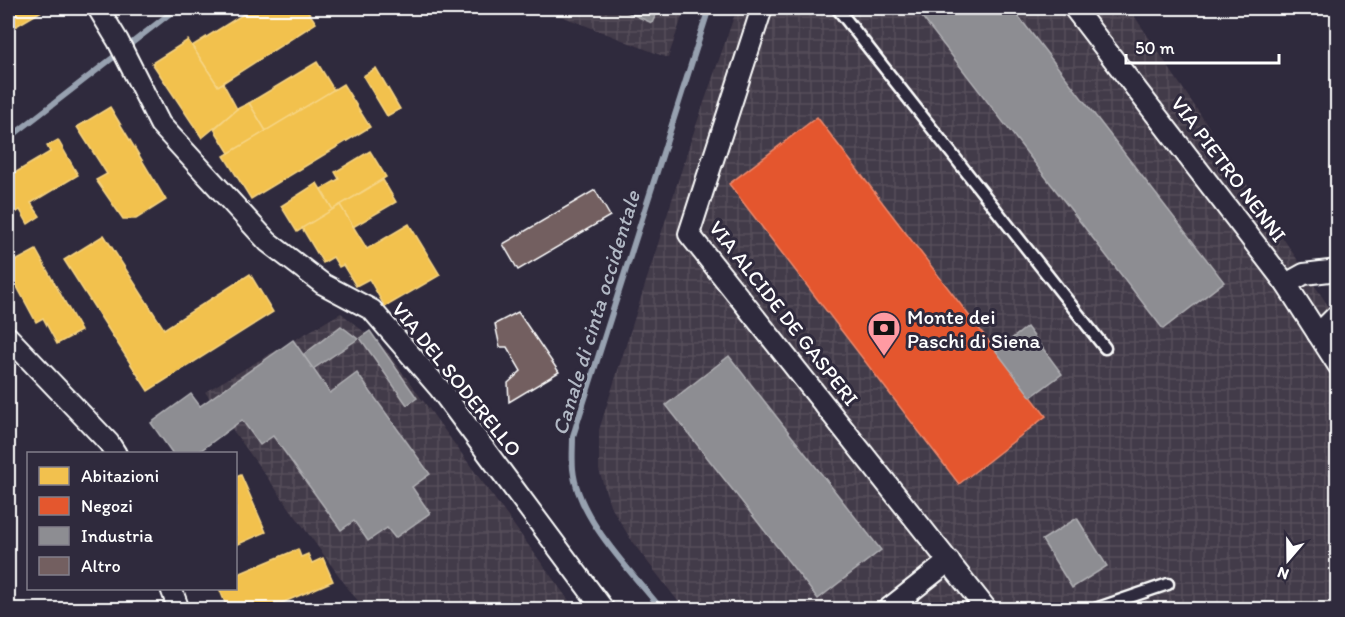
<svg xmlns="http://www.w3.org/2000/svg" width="1345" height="617" viewBox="0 0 1345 617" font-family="Itim,sans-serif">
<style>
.industrial{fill:url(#industrial-grid)}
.homes{fill:#f2c14e;stroke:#f6d483;stroke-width:1.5}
.shops{fill:#e4572e;stroke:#ec896d;stroke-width:1.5}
.industry{fill:#8d8d92;stroke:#afafb3;stroke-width:1.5}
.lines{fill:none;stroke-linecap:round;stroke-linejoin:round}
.stream{stroke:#97a1b0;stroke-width:6}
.building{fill:#735f60;stroke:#fff;stroke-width:1.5}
.lane-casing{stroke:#fff;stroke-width:15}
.street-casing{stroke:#fff;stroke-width:24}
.lane{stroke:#2f2a3d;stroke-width:10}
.street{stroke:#2f2a3d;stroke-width:20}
.labels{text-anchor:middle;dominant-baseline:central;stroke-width:6;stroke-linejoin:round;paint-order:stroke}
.street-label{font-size:21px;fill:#fff;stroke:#2f2a3d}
.poi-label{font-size:21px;fill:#fff;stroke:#2f2a3d;text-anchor:start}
.water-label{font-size:22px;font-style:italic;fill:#b1b8c4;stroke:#2f2a3d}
</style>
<defs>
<pattern id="industrial-grid" width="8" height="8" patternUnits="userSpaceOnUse" patternTransform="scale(1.5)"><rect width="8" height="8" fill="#433a48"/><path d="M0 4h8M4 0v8" fill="none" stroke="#564e5a"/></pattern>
</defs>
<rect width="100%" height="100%" fill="#2f2a3d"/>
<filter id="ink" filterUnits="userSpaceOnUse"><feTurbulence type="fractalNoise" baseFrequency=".0167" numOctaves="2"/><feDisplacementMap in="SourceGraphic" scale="12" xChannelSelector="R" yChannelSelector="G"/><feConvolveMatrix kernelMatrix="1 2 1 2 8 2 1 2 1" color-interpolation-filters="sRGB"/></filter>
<g filter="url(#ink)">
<g class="industrial">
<polygon points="541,8 685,8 668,58"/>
<polygon points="737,8 1129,8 1337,319 1337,609 684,609 633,543 610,505 599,470 599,430 691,140"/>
<polygon points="341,313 386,350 575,609 365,609 350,591 205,392"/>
</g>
<g class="homes">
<polygon points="8,8 47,8 8,31"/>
<polygon points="253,8 306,8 316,23 218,86 192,46"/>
<polygon points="188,40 218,86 223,83 237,109 202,138 152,63"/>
<polygon points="317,62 334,90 266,131 249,103"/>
<polygon points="376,68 400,109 387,116 363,76"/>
<polygon points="343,84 370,127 251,199 224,156"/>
<polygon points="249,103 266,131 229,153 214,129 237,109"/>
<polygon points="110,107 166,200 136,219 123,219 96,180 107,174 77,127"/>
<polygon points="58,140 78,175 31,203 40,216 28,224 20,210 8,218 8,177 50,152 47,146"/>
<polygon points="370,151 386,177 333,210 321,189 339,179 335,172"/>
<polygon points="383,180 396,202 353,227 340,205"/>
<polygon points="317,183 333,210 297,232 281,206"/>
<polygon points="340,205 367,249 409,224 440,275 385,307 369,279 356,286 343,265 339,267 333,257 323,263 302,228"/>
<polygon points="104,235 164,329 250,274 273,312 148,391 64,260"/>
<polygon points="36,250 81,331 57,344 43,318 36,322 8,270 8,265"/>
<polygon points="241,475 266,532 236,545 236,477"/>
<polygon points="298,549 301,557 308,554 312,563 323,558 333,581 266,610 228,610 219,588 236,588 236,575"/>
</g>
<polygon class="shops" points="817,117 1046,416 959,484 729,184"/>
<g class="industry">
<polygon points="618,8 659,8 652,23"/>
<polygon points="915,8 1012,8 1224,282 1163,329"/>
<polygon points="341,326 358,339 313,369 303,355"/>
<polygon points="1027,327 1062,374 1031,397 996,351"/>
<polygon points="370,331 417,398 407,405 360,338"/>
<polygon points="293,340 330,393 357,373 430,474 412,487 430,513 395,538 387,528 368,541 354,521 341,530 273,436 260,445 242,420 196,454 173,454 151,423 191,394 200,406"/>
<polygon points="729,356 881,550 818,599 666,405"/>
<polygon points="1077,518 1107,566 1072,588 1042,540"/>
</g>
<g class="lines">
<g class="stream">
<polyline points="8,139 177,8"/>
<path d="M662,610C632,572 577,518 573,469C572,458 573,447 573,436L709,8"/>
</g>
</g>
<g class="building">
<polygon points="595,190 610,216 518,270 503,244"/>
<polygon points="518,312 559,372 509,402 508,383 521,371 507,347 500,347 495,324"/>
</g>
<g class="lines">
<g class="lane-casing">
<g id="lane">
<polyline points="837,8 1105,348"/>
<polyline points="1092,610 1168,584"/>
</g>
</g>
<g class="street-casing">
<g id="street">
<polyline points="98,8 118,41 160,124 268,242 323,284 372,310 440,389 604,610"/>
<polyline points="762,8 689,234 987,610"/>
<polyline points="1074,8 1286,284 1338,365"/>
<polyline points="1286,284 1304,274 1338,270"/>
<polyline points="1318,334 1338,314"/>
<polyline points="8,337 109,443 116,454"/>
<polyline points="171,588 179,610"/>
<polyline points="887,610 949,561"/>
</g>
</g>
<use href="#lane" class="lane"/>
<use href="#street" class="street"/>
</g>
</g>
<defs>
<g id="bank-pin" transform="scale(1.725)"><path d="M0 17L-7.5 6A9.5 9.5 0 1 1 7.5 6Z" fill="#ff9aa2" stroke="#2f2a3d"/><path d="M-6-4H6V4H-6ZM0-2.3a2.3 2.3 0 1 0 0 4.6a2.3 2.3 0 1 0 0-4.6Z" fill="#111"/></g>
</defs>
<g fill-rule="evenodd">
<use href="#bank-pin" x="884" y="328"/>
</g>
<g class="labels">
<g class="street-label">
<text transform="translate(1229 169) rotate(53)">VIA PIETRO NENNI</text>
<text transform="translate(784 313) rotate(52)">VIA ALCIDE DE GASPERI</text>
<text transform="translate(457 379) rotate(51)">VIA DEL SODERELLO</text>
</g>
<g class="poi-label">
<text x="907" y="316">Monte dei<tspan x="907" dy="24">Paschi di Siena</tspan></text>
</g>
<g class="water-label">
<text transform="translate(596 313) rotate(-73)">Canale di cinta occidentale</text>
</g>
</g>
<rect width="1345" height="617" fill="none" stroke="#2f2a3d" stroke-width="30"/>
<rect x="15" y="15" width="1315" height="587" fill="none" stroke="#fff" stroke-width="2" filter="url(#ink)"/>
<rect x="27" y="452" width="210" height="138" fill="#2f2a3d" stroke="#827f8b" stroke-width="1.5"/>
<rect x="39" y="467" width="30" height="18" fill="#f2c14e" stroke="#827f8b" stroke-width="1.5"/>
<text x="81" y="482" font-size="18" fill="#ffffff">Abitazioni</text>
<rect x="39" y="497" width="30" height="18" fill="#e4572e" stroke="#827f8b" stroke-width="1.5"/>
<text x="81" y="512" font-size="18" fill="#ffffff">Negozi</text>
<rect x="39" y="527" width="30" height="18" fill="#8d8d92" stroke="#827f8b" stroke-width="1.5"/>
<text x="81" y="542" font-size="18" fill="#ffffff">Industria</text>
<rect x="39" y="557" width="30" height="18" fill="#735f60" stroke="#827f8b" stroke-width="1.5"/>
<text x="81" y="572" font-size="18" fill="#ffffff">Altro</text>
<g transform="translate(1288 560) rotate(200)" stroke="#2f2a3d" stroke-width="4.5" paint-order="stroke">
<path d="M0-4.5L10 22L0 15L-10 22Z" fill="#ffffff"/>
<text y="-9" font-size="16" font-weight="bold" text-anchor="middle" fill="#ffffff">N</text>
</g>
<path d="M1126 54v9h153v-9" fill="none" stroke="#ffffff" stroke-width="3"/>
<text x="1135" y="54" font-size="18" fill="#ffffff" stroke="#2f2a3d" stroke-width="4.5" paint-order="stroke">50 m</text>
</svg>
